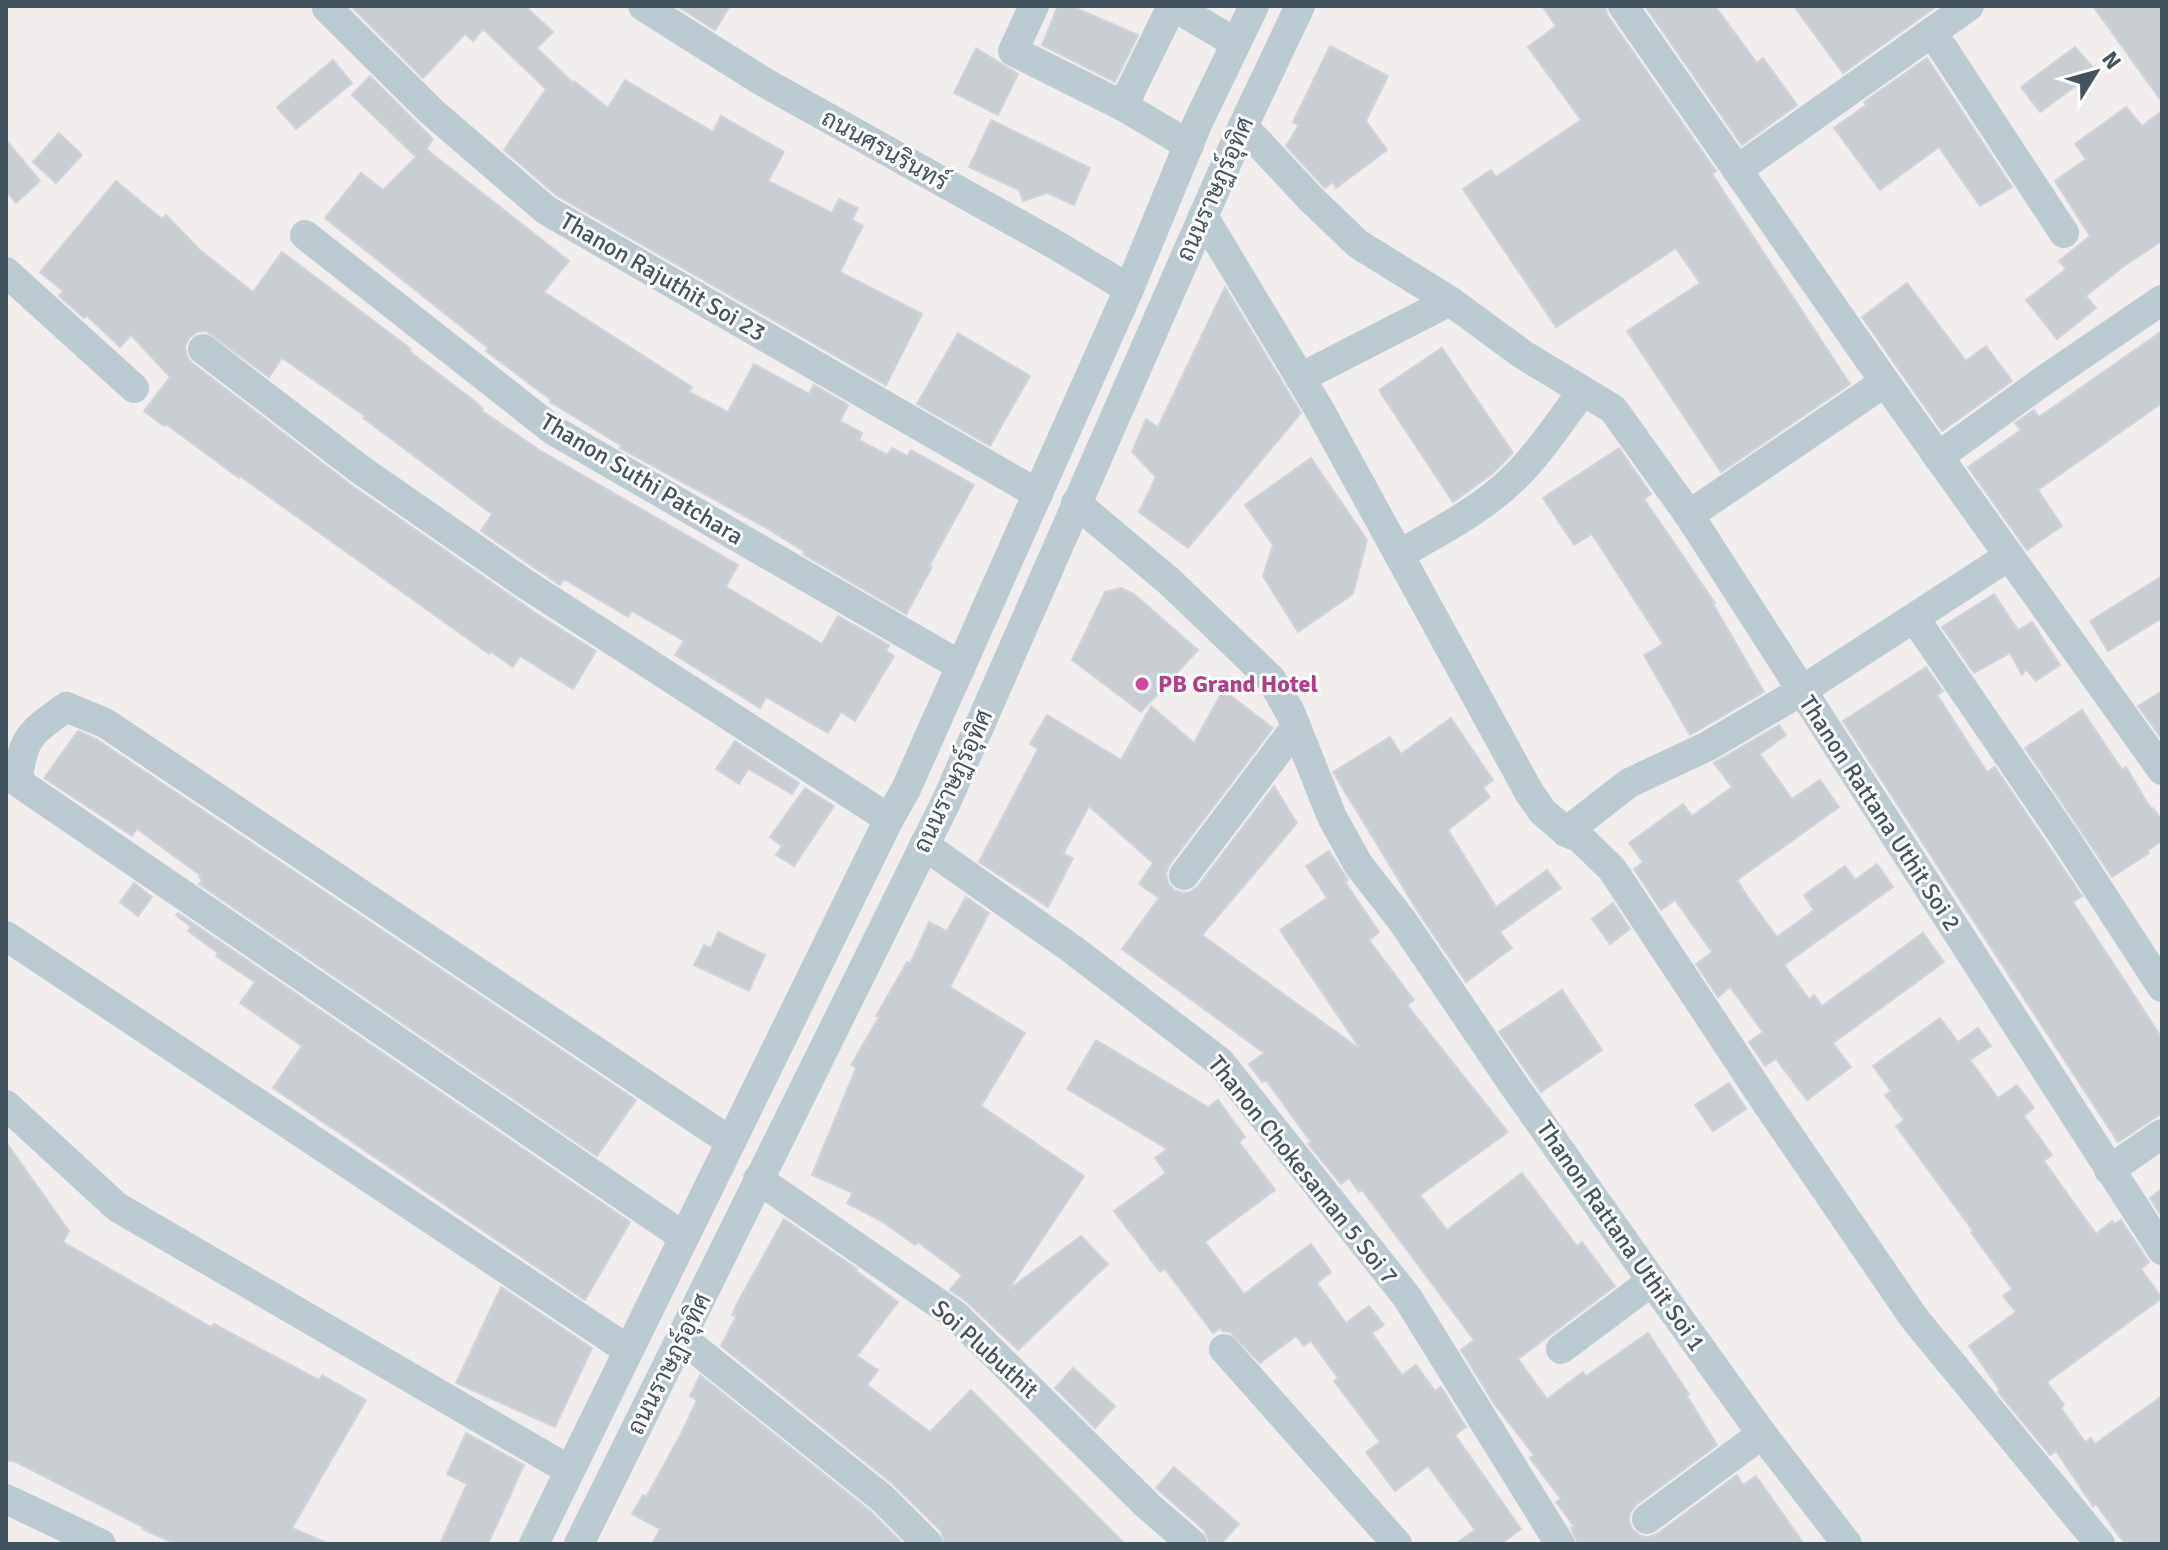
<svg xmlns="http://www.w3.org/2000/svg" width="2168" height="1550" viewBox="0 0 2168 1550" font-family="Signika,Sarabun,sans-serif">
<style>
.building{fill:#c9ced3;stroke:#d0d4da;stroke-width:2}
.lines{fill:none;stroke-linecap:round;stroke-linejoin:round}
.minor{stroke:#bccad2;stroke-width:30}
.hotel-dot{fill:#d1479c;stroke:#fff;stroke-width:3}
.labels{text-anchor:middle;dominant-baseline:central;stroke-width:6;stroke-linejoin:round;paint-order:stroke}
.street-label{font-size:24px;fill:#43535d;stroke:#fff}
.hotel-label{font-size:24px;font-weight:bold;fill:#b23c85;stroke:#fff;text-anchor:start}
</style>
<rect width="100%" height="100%" fill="#f1eded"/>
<g class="building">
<polygon points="351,6 525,6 553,32 537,48 573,83 574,81 608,108 625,80 713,132 721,116 784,152 768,181 832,213 839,199 858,208 852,220 863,226 840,272 922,314 886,385 556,195 504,150 546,89 483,29 473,41 465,34 423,78"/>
<polygon points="677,6 730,6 715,30"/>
<polygon points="1058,6 1071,6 1138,35 1115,82 1042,45"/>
<polygon points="1542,6 1605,6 1608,16 1716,171 1712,174 1850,384 1721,472 1627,331 1700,283 1676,248 1556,327 1463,189 1491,170 1496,177 1581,120 1528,47 1556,26"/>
<polygon points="1645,6 1715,6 1757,63 1763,58 1797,105 1742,145"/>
<polygon points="1794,6 1937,6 1843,73"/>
<polygon points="2093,6 2162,6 2162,102"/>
<polygon points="1330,46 1388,76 1366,121 1387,150 1336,188 1333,182 1325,188 1286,146 1299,125 1293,122"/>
<polygon points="2075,47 2096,71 2040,112 2021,87"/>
<polygon points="976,48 1018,74 998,115 954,93"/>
<polygon points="1927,58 2012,187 1980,206 1939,147 1880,190 1834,128 1866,105 1864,102"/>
<polygon points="333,60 352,83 296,129 277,107"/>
<polygon points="370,76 433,139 426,149 569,261 544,292 692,387 689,392 728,412 754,364 809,394 814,385 848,405 840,421 862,433 859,440 887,455 892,448 907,456 911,450 974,485 929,566 932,567 906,614 803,554 805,552 763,526 620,448 622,446 550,402 551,400 486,351 488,348 325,218 361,173 383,190 416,157 352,95"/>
<polygon points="2126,107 2142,126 2162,111 2162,241 2124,266 2086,296 2096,308 2057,339 2026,300 2066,269 2059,261 2090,236 2055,181 2086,159 2075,144"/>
<polygon points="991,120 1090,168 1074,205 1047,193 1023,201 1019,190 969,167"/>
<polygon points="59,133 82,155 56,183 33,162"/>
<polygon points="6,140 40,181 16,203 6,191"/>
<polygon points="116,181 162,219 166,215 200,250 253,292 282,252 411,349 409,351 477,403 483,409 482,411 541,451 738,565 726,587 822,644 838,616 889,645 886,651 894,656 855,721 841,712 828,733 766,697 760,708 675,655 684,641 632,611 628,617 564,579 560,585 481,531 492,514 363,418 365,416 282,358 269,377 206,331 197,332 189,338 185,347 187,357 192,363 351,485 540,616 596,651 573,689 520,656 513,667 490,651 489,654 240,476 239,478 166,424 164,426 144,411 170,377 131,335 120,347 86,315 84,318 59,296 63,291 40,272"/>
<polygon points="1907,283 1966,361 1986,346 2012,381 1942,431 1862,317"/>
<polygon points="1225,287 1301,413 1188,548 1139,512 1156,477 1132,452 1146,419 1158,427"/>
<polygon points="2162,331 2162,403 2038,490 2062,526 2027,550 1968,467 2021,430 2015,423 2034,410 2039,417"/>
<polygon points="958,333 1030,376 990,446 917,404"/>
<polygon points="1442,348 1513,453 1492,474 1453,502 1379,390"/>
<polygon points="1619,448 1651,494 1644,499 1715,603 1713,604 1764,692 1690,735 1644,655 1663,644 1592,534 1574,545 1543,498"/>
<polygon points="1311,458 1367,540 1353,594 1298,632 1263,576 1273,545 1245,505"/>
<polygon points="2162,576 2162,618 2108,651 2090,621"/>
<polygon points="1121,588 1134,594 1198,650 1141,712 1072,660 1105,592"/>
<polygon points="1994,594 2018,630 2032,622 2060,665 2036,681 2026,669 2022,675 2010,653 1974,673 1942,627"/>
<polygon points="1926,667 1943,691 1937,695 1987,772 1995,767 2082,896 2073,902 2162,1038 2162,1113 2118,1142 1843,721"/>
<polygon points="1223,690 1273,728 1170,864 1166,874 1168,883 1174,890 1183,893 1190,892 1198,886 1274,786 1297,823 1202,935 1361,1050 1280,930 1327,898 1306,866 1329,851 1348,880 1345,882 1379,932 1369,940 1414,1000 1407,1005 1508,1132 1420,1195 1447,1230 1522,1173 1577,1246 1582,1242 1615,1286 1518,1359 1547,1399 1583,1372 1586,1376 1648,1333 1689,1394 1687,1396 1717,1445 1636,1505 1630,1513 1629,1520 1632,1529 1641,1536 1648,1537 1657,1534 1737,1475 1743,1485 1756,1476 1804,1544 1578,1544 1571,1528 1574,1526 1556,1502 1561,1499 1530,1458 1534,1455 1495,1405 1461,1350 1474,1340 1362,1190 1359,1192 1349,1178 1341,1184 1308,1144 1311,1142 1266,1080 1262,1082 1249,1064 1264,1053 1122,949 1159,898 1139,884 1153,863 1089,806 1063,854 1073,858 1048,907 979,862 1038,749 1030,744 1047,715 1121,760 1151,706 1194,743"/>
<polygon points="2162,691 2162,739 2138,706"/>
<polygon points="2082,710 2122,770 2126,767 2151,809 2153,808 2162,821 2162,841 2147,851 2149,853 2112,877 2025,748"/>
<polygon points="1451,718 1493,780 1483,788 1490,797 1448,830 1496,907 1547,870 1561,888 1500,932 1512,948 1466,982 1420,915 1333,772 1390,737 1401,754"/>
<polygon points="1779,725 1786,735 1760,754 1792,799 1820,780 1839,807 1737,880 1747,896 1777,937 1814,910 1804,895 1845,866 1855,880 1877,864 1893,887 1784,965 1809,999 1814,995 1822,1006 1923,933 1944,962 1833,1043 1851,1067 1807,1100 1776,1059 1765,1066 1749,1042 1763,1032 1730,987 1718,997 1696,964 1712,952 1675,900 1661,910 1634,869 1643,862 1629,843 1683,804 1692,816 1732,787 1714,763"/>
<polygon points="78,731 96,739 636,1100 597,1156 199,884 202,880 199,877 200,875 137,829 132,836 44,778"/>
<polygon points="735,741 799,783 792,794 748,769 739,784 716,769"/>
<polygon points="805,788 834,806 794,866 776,855 782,846 770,837"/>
<polygon points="134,883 152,897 138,916 120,902"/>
<polygon points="966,897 989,913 950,987 1025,1033 981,1106 1084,1176 1008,1290 1081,1236 1108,1264 1018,1350 967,1302 950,1290 962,1275 918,1242 915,1245 883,1222 847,1203 853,1193 812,1175 856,1068 851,1065 879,1017 876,1016 907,962 910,964 929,922 947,931"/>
<polygon points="1613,903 1630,929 1610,944 1592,919"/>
<polygon points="178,913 630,1222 585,1300 273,1088 302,1046 240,1003 255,982 216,956 218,953 188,931 191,927 176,915"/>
<polygon points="718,932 765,955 749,991 694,965 704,945 711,948"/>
<polygon points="1562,990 1602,1050 1541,1092 1499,1032"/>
<polygon points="1940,1018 1958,1042 1978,1028 1991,1046 1970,1060 1998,1098 2017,1085 2034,1108 2024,1116 2052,1155 2044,1161 2096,1234 2112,1221 2114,1224 2121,1220 2149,1262 2141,1269 2162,1298 2047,1382 2064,1405 2061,1408 2085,1442 2091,1438 2095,1444 2162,1396 2162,1544 2125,1544 2096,1504 2093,1506 2056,1451 2050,1455 1998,1392 2000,1390 1969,1346 2016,1312 2003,1296 2012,1289 1971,1232 1973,1231 1896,1126 1904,1120 1885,1095 1891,1091 1873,1066"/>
<polygon points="1096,1040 1208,1107 1218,1100 1245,1137 1239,1142 1275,1190 1205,1242 1244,1294 1311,1244 1331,1272 1317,1283 1346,1323 1369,1306 1384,1325 1372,1333 1402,1375 1416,1365 1435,1391 1441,1387 1466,1427 1455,1435 1521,1529 1501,1544 1455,1544 1475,1530 1428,1466 1395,1491 1366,1452 1380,1442 1334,1381 1338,1378 1311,1341 1304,1346 1296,1336 1260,1363 1230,1332 1222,1331 1220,1328 1213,1333 1165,1269 1160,1272 1114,1211 1166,1173 1155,1158 1167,1149 1067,1089"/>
<polygon points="1729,1083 1746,1109 1713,1131 1695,1105"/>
<polygon points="6,1142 69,1231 63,1242 211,1327 214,1324 319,1380 322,1375 366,1400 292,1528 329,1544 176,1544 142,1529 143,1527 14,1461 6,1461"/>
<polygon points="2162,1189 2162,1217 2150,1198"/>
<polygon points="784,1219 857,1269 856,1271 898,1302 857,1356 878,1370 867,1385 930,1432 971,1390 1125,1544 945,1544 941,1531 893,1484 721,1346 736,1317 732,1315 739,1300"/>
<polygon points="501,1287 592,1348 555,1427 456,1383"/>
<polygon points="1073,1368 1115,1406 1095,1428 1055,1388"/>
<polygon points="700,1375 870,1511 903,1544 652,1544 660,1529 632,1514 643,1495 646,1497 681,1434 697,1400 690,1396"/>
<polygon points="466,1433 524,1465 488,1544 440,1544 467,1484 447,1474"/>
<polygon points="1174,1467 1239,1524 1221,1544 1210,1544 1204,1530 1156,1488"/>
</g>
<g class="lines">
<g class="minor">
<polyline points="643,6 762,81 1056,245 1129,289"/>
<polyline points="1034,6 1013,51 1123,106 1189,145"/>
<polyline points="1173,6 1236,43"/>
<polyline points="1623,6 1885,382 2162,770"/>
<polyline points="327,8 432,112 546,210 1038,494"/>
<polyline points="1932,32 2064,233"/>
<polyline points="1123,106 1172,6"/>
<polyline points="1243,126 1311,199 1358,244 1450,301 1522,354 1613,409 1689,515 2162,1250"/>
<polyline points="1737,170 1969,6"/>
<polyline points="1203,216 1319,409 1529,792 1542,811 1566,832 1580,838 1612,869 1768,1105 1914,1318 2100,1544"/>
<polyline points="305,235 553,430 961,666"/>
<polyline points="6,272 134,388"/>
<polyline points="203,349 361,470 524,583 889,819"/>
<polyline points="1300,378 1450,301"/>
<polyline points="1938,457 2043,381 2162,300"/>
<polyline points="1076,503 1170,582 1271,679 1290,712 1332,817 1358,864 1403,922 1515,1087 1652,1281 1762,1434 1847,1544"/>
<polyline points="1689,515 1885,382"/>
<path d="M1399,555C1439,531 1484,509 1517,475C1541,451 1561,420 1582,392"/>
<polyline points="1915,619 2065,838 2162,987"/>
<polyline points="1566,832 1629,783 1708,746 1801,691 2009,556"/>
<polyline points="924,845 1072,949 1220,1062 1407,1297 1560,1544"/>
<polyline points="1184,875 1296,727"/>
<polyline points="6,936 628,1350"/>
<polyline points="6,1105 117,1207 569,1470"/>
<polyline points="2109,1170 2162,1134"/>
<polyline points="758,1179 955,1315 1147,1505 1192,1544"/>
<path d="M684,1237L18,782C22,736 31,733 66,707L105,723L731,1142"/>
<polyline points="683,1339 882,1498 928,1544"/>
<polyline points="1224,1349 1397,1544"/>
<polyline points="1561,1349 1652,1281"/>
<polyline points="6,1499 101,1544"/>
<polyline points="1647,1519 1762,1434"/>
<polyline points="534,1544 889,819 906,789 1129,289 1198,122 1254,6"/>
<polyline points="579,1544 946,802 1239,135 1300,6"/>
</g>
</g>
<circle class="hotel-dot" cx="1142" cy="684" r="8"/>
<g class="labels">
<g class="street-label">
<text transform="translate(885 150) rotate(29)">ถนนศรนรินทร์</text>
<text transform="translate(1215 189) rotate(-66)">ถนนราษฏร์อุทิศ</text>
<text transform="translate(663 277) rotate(30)">Thanon Rajuthit Soi 23</text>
<text transform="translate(642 479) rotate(31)">Thanon Suthi Patchara</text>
<text transform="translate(953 781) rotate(-65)">ถนนราษฏร์อุทิศ</text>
<text transform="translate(1880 813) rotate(57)">Thanon Rattana Uthit Soi 2</text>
<text transform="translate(1303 1170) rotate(51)">Thanon Chokesaman 5 Soi 7</text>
<text transform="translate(1621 1236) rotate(55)">Thanon Rattana Uthit Soi 1</text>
<text transform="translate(985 1349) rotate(42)">Soi Plubuthit</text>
<text transform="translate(669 1364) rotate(-63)">ถนนราษฏร์อุทิศ</text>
</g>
<g class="hotel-label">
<text x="1158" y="684">PB Grand Hotel</text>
</g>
</g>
<rect width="2168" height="1550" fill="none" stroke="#43535d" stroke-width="16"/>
<g transform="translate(2096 72) rotate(53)" stroke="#ffffff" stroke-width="6" paint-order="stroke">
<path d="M0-6L14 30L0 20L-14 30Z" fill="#43535d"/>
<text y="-12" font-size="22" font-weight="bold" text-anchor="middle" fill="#43535d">N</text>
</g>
</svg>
